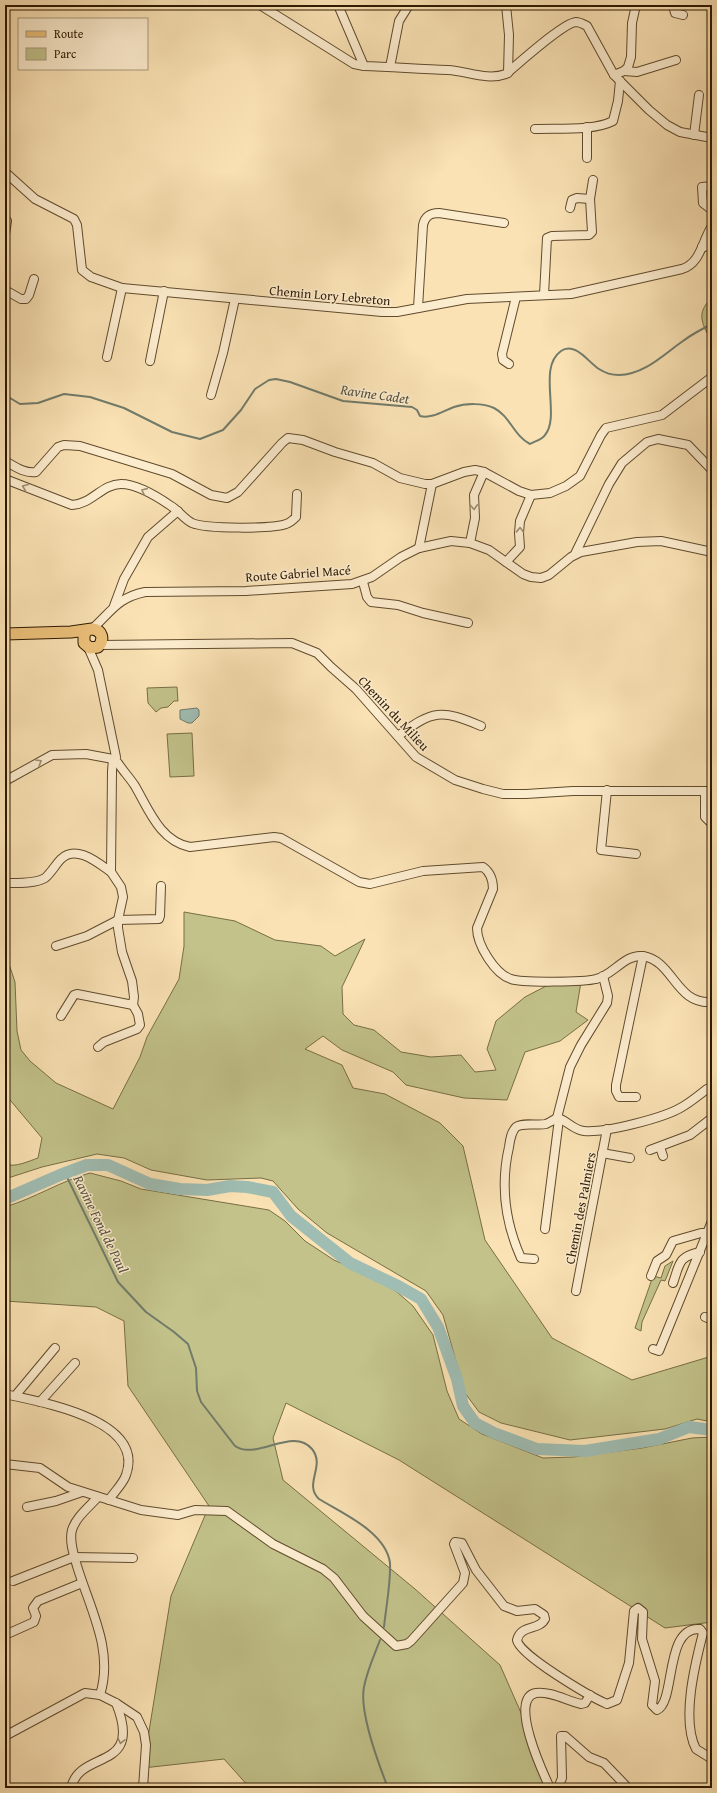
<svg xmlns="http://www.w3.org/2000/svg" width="717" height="1793" font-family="'Gentium Book Plus',serif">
<rect width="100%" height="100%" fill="#fae2b4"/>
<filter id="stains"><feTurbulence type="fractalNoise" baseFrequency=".005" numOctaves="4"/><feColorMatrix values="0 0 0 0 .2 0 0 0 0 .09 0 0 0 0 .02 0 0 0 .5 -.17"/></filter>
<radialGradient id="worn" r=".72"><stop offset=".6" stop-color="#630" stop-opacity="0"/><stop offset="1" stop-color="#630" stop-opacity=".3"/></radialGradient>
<g fill="#c2c28a" stroke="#786e45">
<path d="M712,297V331L707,333C699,317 700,310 712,297Z"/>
<path d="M177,687L178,701H174L168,707L161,708L156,712L148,703L147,688Z"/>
<path d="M192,733L194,776L170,777L167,734Z"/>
<path d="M184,912L235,921L275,940L321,946L335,956L365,939L342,987L343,1014L354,1025L374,1030L401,1052L431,1057L461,1055L475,1072L496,1070L487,1049L496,1021L525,997L550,984L581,982L576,1012L588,1020L560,1041L525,1052L507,1100L464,1098L406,1085L393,1072L342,1050L323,1036L305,1049L342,1065L353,1088L385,1094L440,1123L463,1146L485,1240L552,1338L632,1380L712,1356V1422L697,1419L665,1429L570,1440L501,1423L479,1412L465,1393L443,1315L426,1291L327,1233L298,1209L273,1181L261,1178L207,1180L151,1170L124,1158L97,1154L42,1167L5,1179V1164C15,1168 29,1161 38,1158L42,1138L5,1094V960L10,967L15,982L17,1031L21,1050L30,1061L56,1083L113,1109L140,1057L147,1037L179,979L184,946Z"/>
<path d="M90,1173L121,1181L141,1189L269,1210L285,1221L305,1241L334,1260L372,1277L397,1292L413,1306L433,1335L447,1391L459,1419L482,1434L543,1458L573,1457L642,1448L692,1438L712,1437V1622L665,1628L399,1460L286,1403L273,1438L283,1480L415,1589L500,1665L554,1788H250L224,1759L143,1768L171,1596L209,1506L128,1386L124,1321L96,1307L5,1301V1207C35,1198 61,1181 90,1173Z"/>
<path d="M673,1261L665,1281L661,1280L642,1322L641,1331L635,1328L653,1276L661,1278L665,1266Z"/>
</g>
<path fill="#9fbdb3" stroke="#717b6b" d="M197,708L199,710V716L192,723H188L180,719V710Z"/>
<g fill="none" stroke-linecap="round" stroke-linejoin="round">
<g stroke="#717b6b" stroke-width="2">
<path d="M5,395L20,404L38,403L64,394L90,397L124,408L172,432L200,439L223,430L241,410L255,389L269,380L276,379L290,382L343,401L412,407L417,410L420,416C432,419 443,411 454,407C466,403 483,403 494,408C510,416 514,436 530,444C535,441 542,440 545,435C561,416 537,368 561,351C575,341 589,363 599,369C605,373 612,375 619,375C644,375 664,354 683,341C692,334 702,329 712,324"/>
<path d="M65,1173L118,1282L146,1312L174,1332L188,1344L196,1368L197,1391L201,1402L235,1446C256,1461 293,1426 312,1449C326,1466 303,1484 319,1499C342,1513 386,1532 390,1563C391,1582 386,1607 384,1627"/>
<path d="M380,1640C374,1656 367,1671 364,1687C359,1711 379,1765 388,1788"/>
</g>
<path stroke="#9fbdb3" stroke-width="12" d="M5,1199L60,1175L87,1165H108L150,1184L180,1189L207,1190L230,1186L247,1187L273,1192L291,1216L350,1263L398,1286L421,1299L438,1327L457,1379L463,1406L475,1423L494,1433L537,1449L585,1451L659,1439L689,1427L712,1430"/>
<g stroke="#604b2d" stroke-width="10">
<g id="minor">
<path d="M260,5L354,64L364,66C392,67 420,69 448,70C467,71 487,81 506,74C518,64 563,23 576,22C580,22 583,24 587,26L614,75L649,110L667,125L680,132L712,138"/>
<path d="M338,5L364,66"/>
<path d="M506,5L509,35L508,73"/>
<path d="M673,5L675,13L683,15"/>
<path d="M390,67L399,21L409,5"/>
<path d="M624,71L637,72L676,60"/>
<path d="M614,75L624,71L628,67L631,57L632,23L636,5"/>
<path d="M587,127V158"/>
<path d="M535,129C558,128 594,131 613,121L618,101L620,81"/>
<path d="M694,135L699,95"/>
<path d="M5,172L35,199L74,219L77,225L82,270L91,277L122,288L382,312H397L467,299L571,294L682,269C701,263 702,241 712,226"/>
<path d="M712,186L702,187L703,203L712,210"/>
<path d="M570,208L572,200L577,198L590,199"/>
<path d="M5,218L7,221L5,234"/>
<path d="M702,247L712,246"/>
<path d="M5,290L21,299H26L29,295L34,279"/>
<path d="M544,295L547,238L552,236L589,235L592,232L590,199L593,180"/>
<path d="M418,308L423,225C425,216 430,213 439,213L504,223"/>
<path d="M107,357L122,288"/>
<path d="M150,361L164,291"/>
<path d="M509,364L503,360L502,354L516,297"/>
<path d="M211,395L223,353L235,299"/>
<path d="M5,461C14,466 25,474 36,472L58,447L64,445L80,446L172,474L211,495L227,498L238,492L282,443L288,438L303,440L335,452L373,463L400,478L425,484H432L464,472L475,470L484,472L519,491L531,495L550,493L566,486L580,476L601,435L606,428L662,415L712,377"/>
<path d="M5,479L72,505C92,504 102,484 121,484C137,484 158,497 171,506C179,511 184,519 192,523C206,529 272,529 286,524C290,523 293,520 296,517L297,494"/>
<path d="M470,543L475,518L474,495L484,472"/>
<path d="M419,548L432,484"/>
<path d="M575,554L609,484L622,463L647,442L658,439L688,445L712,470"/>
<path d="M506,562L520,547L519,533L520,521L531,495"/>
<path d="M363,582L367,597L371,602L398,605L423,613L468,623"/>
<path d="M114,606L124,579L148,537L178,511"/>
<path d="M92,629C112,611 117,598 145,592L246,591L352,584L372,577L401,557L419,548L451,541L470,543L489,550L523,574L531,577L541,578L549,575L571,557L581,552L637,542L661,541L712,552"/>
<path d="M100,645L292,643L317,653L331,667L356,689L416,757L455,780L483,789L503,794H526L573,791H712"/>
<path d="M88,647L98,670L116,757"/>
<path d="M398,736C433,710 441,709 481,726"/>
<path d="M118,763C123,771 130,778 135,786C149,810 160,841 190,847L274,837L281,838L359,882L370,884L423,871L483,867C490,872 493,880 493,889L477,928C477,945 495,974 511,979C521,983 585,982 596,979C612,976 625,954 642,956C674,960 675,1005 712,1002"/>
<path d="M5,781L52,755L86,754L113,759"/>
<path d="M607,790L601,850L636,854"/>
<path d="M705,791V817L712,824"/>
<path d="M5,883C16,883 35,884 45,878C51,873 56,864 61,859C76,844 98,863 111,872"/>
<path d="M56,946L87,936L118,920L159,919L160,916L161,886"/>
<path d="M61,1016L74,995L77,994L133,1005L134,997L132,981L122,952L118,928V920L123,897L121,887L111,872L112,771L113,759"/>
<path d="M98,1047L104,1042L137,1029L140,1025L138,1014L133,1005"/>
<path d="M636,1097H619L616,1091V1085L643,956"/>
<path d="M557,1118C567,1120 573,1130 584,1131C605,1133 664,1118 682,1107C691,1102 699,1095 707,1089"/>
<path d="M557,1118L570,1067L581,1045L607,1003L608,996L603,976"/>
<path d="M660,1147L663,1156"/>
<path d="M650,1150L690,1135L712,1118"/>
<path d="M602,1153L630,1158"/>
<path d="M545,1229L559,1119"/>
<path d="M534,1259L521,1258C505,1222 500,1186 509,1147C510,1140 511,1132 516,1127C523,1122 538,1126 546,1124C550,1122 554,1120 557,1118"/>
<path d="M651,1276L657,1261L666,1255L673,1241L701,1233H707"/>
<path d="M673,1283C680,1263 678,1257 700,1252"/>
<path d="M576,1291L607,1129"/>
<path d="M705,1317L712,1320"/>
<path d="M653,1349L659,1351L712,1221"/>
<path d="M5,1394C39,1402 146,1419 126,1475C123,1484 114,1492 109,1500"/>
<path d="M15,1396L55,1348"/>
<path d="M40,1402L75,1363"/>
<path d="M5,1464L40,1468L68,1487L141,1510L178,1515L195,1510L227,1511L273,1544L323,1569L334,1578L363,1616L396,1646L407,1644L411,1641L463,1583L465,1573L454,1544L455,1542L462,1543L476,1570L504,1606L517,1611L535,1609L544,1615L545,1619C539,1631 521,1624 517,1640C519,1655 591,1697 607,1704L617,1700L629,1663L634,1611L638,1608L643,1612L642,1639L655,1681L652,1705L657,1710C676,1702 664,1626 700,1629L703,1633C695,1664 681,1720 696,1749L712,1759"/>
<path d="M98,1497C89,1507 76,1517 72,1530C69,1541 74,1556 77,1566C90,1609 114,1650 100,1695"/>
<path d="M27,1507L56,1501L82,1492"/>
<path d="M13,1581L74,1557L133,1558"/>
<path d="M5,1635L34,1622L36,1616L33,1608L38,1601L82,1583"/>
<path d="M5,1736L85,1693L100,1695L116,1703L137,1717L144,1732L146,1745L143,1788"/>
<path d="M71,1788C80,1748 144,1773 116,1703"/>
<path d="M550,1788C543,1773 508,1698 536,1693C551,1691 567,1701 581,1704L585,1703L590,1695"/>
<path d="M558,1788L562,1778L561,1736H565L589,1757L604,1763L628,1788"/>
</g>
</g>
<g stroke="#2d1900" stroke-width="13">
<path id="major" d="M5,634L71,632L92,629C102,630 105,639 98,647L90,648L84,643V635L87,630"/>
</g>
<use href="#minor" stroke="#fcecce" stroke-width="8"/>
<use href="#major" stroke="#edc17a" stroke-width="11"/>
</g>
<defs><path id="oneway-chevron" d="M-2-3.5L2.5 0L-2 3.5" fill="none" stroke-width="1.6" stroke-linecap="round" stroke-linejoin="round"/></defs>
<g stroke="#9f8d71">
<use href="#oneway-chevron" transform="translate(25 487) rotate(-158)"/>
<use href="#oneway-chevron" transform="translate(144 491) rotate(-156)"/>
<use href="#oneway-chevron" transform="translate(474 507) rotate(87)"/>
<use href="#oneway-chevron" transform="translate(520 530) rotate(-88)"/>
<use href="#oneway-chevron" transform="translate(39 762) rotate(-31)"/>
<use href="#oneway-chevron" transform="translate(121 1741) rotate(103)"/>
</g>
<g text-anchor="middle" stroke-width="3" stroke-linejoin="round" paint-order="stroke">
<g font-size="13" fill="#2d1900" stroke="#fcecce">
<text transform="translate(330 295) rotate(5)" y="5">Chemin Lory Lebreton</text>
<text transform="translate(298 573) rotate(-4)" y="5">Route Gabriel Macé</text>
<text transform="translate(394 713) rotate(47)" y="5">Chemin du Milieu</text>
<text transform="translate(580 1208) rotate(-79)" y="5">Chemin des Palmiers</text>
</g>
<g font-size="14" font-style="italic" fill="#55523f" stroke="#fcecce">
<text transform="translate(375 394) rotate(8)" y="5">Ravine Cadet</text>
<text transform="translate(101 1224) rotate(64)" y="5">Ravine Fond de Paul</text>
</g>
</g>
<rect width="717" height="1793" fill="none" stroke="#fae2b4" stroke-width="20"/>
<rect x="6" y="6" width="705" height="1781" fill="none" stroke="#2d1900" stroke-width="2"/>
<rect x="10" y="10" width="697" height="1773" fill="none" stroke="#2d1900"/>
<rect x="18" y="18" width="130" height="52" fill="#fcecce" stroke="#a9987c"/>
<rect x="26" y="31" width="20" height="6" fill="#edc17a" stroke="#a9987c"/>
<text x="54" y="38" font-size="12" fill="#2d1900">Route</text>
<rect x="26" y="48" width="20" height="12" fill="#c2c28a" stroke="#a9987c"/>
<text x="54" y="58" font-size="12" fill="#2d1900">Parc</text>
<rect width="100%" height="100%" filter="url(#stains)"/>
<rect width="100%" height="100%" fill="url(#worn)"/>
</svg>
